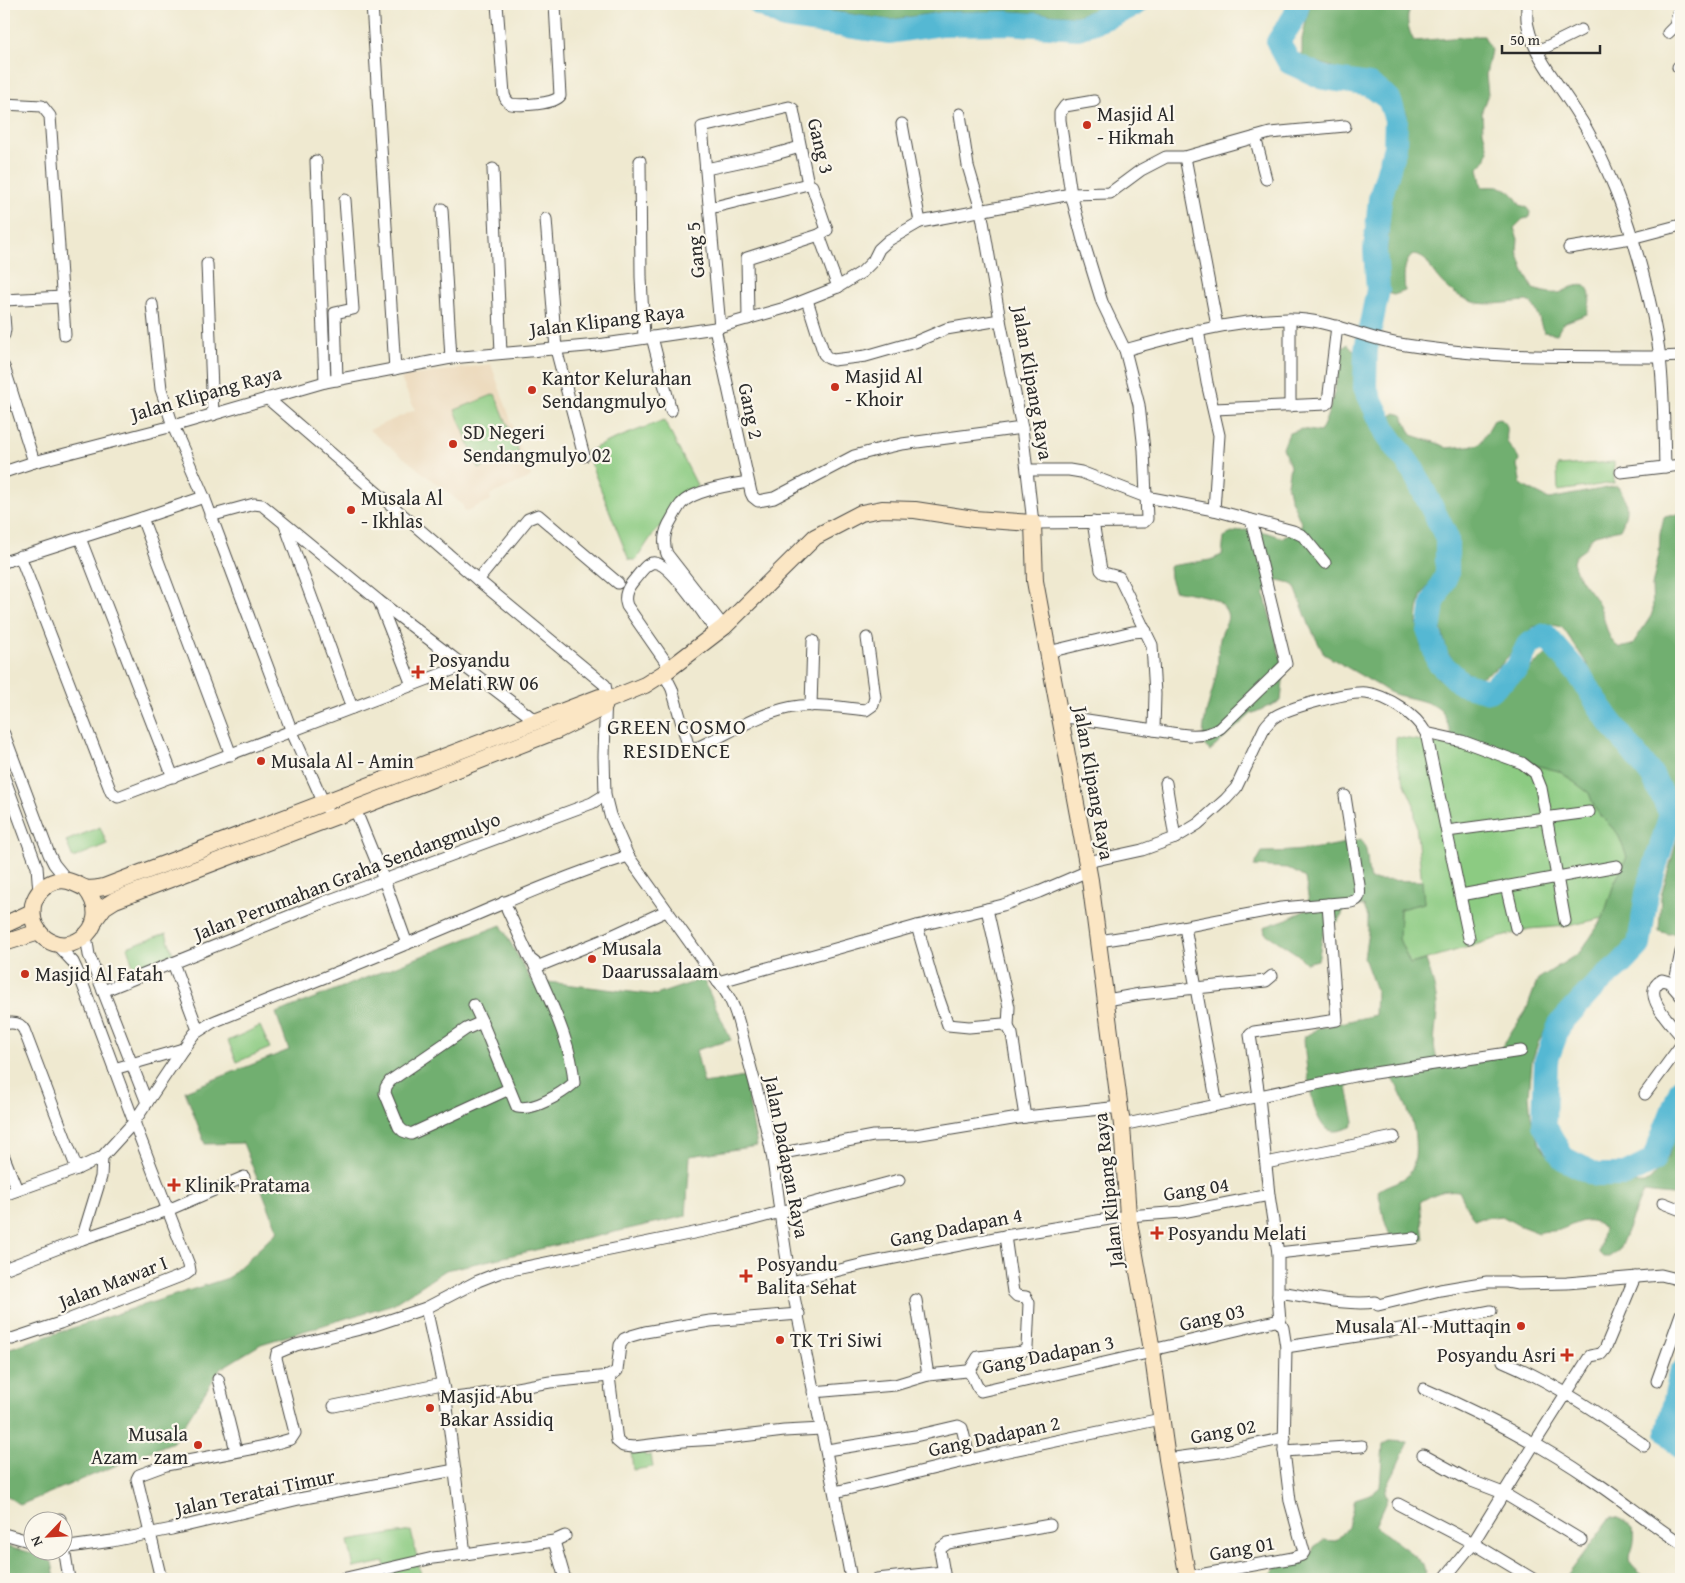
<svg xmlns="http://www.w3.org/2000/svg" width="1685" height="1583" font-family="'Gentium Book Plus',serif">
<rect width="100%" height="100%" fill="#fbf7ec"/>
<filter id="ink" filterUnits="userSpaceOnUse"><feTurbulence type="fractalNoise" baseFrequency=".02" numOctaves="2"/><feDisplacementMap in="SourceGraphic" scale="10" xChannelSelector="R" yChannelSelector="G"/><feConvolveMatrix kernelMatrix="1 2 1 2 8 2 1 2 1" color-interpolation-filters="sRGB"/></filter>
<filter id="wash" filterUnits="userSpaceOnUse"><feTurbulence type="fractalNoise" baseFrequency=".0096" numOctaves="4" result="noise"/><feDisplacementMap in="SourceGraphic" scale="20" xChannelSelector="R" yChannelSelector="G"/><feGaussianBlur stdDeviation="1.12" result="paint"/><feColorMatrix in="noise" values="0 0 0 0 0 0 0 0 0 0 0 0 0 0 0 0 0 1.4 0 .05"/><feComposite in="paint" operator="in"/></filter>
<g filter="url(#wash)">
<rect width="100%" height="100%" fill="#efe9d0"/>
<path fill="#ebd8ba" d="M491,364L531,477L490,495L491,500L465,512L462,504L369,430L415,410L401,379L408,376Z"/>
<g fill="#8ccb82" stroke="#5c7b56">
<path d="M495,394L519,452L479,469L455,410Z"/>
<path d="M664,420L697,485L695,490L653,534L636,560H629L586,452L607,442Z"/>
<path d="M1614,462V483L1558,491L1557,466Z"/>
<path d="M1396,737L1505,754L1535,765L1559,771L1589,793L1595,809L1618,834L1627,857L1614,884L1603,918L1568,926L1529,929L1410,964L1399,939L1400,909L1424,903L1414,805L1401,775L1396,755Z"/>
<path d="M100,827L107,844L73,858L66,841Z"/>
<path d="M166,933L173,954L134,968L127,947Z"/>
<path d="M260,1026L270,1048L237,1062L228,1041Z"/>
<path d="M644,1449L645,1456L651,1455L653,1467L633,1470L631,1451Z"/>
<path d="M411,1531L422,1579H378L387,1577L384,1562L354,1568L348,1541Z"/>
</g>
<g fill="#71af70" stroke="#4e6d4e">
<path d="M786,4H1109L1076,16L1008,11L940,12L890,20Z"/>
<path d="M1310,4H1413C1404,15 1408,30 1414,41L1476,36H1484L1491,50L1486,75L1488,94L1482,110L1483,131L1488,150L1486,159L1478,168L1482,187C1502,186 1510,186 1520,205L1526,207L1530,212L1529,218L1523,219L1514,228L1518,239L1517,251L1523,269L1533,289C1540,291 1550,294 1557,293C1563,293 1569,287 1576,286C1595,281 1590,304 1587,314L1563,323L1557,334L1544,332C1538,321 1539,306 1527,301C1507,302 1484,308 1465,299C1454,294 1442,284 1435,274C1427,264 1428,257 1413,255C1402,263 1404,279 1405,291L1394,295L1388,293L1384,288L1382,282L1386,258L1389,224L1387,211L1392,176L1396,163L1403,153L1407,114L1404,108L1398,97L1377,82L1302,57V39Z"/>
<path d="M1348,344L1355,352L1359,385L1366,407L1413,487L1440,542L1443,567L1431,581L1421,597L1418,610L1417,622L1421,646L1438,678L1463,693H1500L1520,680L1534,664L1551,651L1556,653L1603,722L1612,731L1646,780L1660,810L1661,815L1658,835L1655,848L1646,866L1637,897L1635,935L1610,966L1579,986L1564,1008L1551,1021L1538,1043L1532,1061L1529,1096L1531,1116L1538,1141L1545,1152L1557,1164L1585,1176L1616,1184L1645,1183L1651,1179L1668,1157L1681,1116V1196L1643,1192L1619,1250L1609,1257H1603L1599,1253L1604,1228C1588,1213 1575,1225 1559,1230C1552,1232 1546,1230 1539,1233L1518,1225L1502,1216L1474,1219L1470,1214L1459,1191C1444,1189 1433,1194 1420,1202L1424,1240L1413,1243L1393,1244L1385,1222L1378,1191C1387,1184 1397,1183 1406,1177C1419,1168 1416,1135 1412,1122C1409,1110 1402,1098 1397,1086L1394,1080L1388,1077L1358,1079L1347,1087L1354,1122L1351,1127C1345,1129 1335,1133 1329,1130C1310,1123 1305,1055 1304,1037L1319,1028L1375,1015L1376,990L1364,958L1368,932V917L1364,906L1344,905L1342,915L1339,921L1328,924C1321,935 1321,948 1318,960L1306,963L1297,954L1265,933L1264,927L1287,919L1310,908L1305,878L1288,868L1254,866L1262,852C1296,852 1328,848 1361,839C1370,851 1366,867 1370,880L1422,881L1424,903L1400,909L1399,939L1410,964L1426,960C1431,974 1436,991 1437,1006C1438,1027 1426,1055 1446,1069L1496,1055L1526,1011L1538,979L1579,953L1590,938L1603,918L1614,884L1627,857L1618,834L1595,809L1589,793L1559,771L1535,765L1505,754L1452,746C1447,709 1442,705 1406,697C1396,695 1389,693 1381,687L1324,654L1310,627L1295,587L1290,583L1278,580L1264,593L1284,671L1281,701L1251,714L1210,751C1207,748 1204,746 1204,742C1200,723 1214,690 1217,670C1218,660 1218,649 1220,639C1223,625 1235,618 1221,604C1213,595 1186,593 1174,590L1170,578L1169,566L1210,560L1222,555L1224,537C1245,525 1261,530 1282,538L1302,525L1290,497L1287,484L1290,466L1283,448L1289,433L1302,429L1320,432C1330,415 1342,369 1338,351Z"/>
<path d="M1396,413L1402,415L1412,435L1437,443L1447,448L1477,445L1482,441L1494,420L1500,419C1514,427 1502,435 1509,445C1512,451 1517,453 1519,459L1517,465L1521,485L1549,499L1617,486C1629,499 1628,514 1620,529L1595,535L1591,538L1585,549L1575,556L1573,562C1575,568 1577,575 1581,580C1588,590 1597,599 1601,610C1606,623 1607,641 1620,648L1632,645L1651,616L1653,610L1652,586L1659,554L1660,534L1664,517L1681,514V920L1675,933L1669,934L1659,931L1661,896L1681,826L1674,801L1655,762L1602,693L1587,664L1565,631L1561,627L1549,624L1533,627L1500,666L1485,675L1479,677L1472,676L1459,667L1447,652L1440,623L1442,605L1453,567V548L1446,513L1437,496L1426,481L1397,435L1389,426L1388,420L1391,416Z"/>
<path d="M501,925L531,980L656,995L703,979L731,1040L696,1050L704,1084L744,1077L757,1146L690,1156L686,1216L446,1270L393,1304L261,1344L220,1369L173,1442L20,1505L4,1494V1350L228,1278L278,1231L243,1143L205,1144L185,1091L289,1050L276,1013Z"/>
<path d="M1389,1441L1408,1442L1385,1492L1387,1499L1375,1526L1415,1556L1423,1565L1425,1572L1421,1579H1272L1270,1575L1277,1566L1309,1559L1314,1547L1323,1540L1336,1541L1348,1527L1355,1499L1373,1493L1380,1487L1383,1444Z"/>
<path d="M1611,1517C1620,1517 1626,1523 1633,1529C1637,1558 1614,1555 1648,1579H1565Z"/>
<path d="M4,1546L45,1556L52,1562L55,1579H4Z"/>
</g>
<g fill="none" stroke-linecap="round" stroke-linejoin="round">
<g stroke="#54b8d3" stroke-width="24">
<path d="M760,4L785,17L890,32L942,24L1007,23L1078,28L1115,14L1136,4"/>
<path d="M1298,4L1295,16L1278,42L1289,62L1324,78L1370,85L1389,99L1396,119L1395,147L1380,199L1375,250L1378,290L1366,349L1365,387L1387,434L1413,470L1447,538V574L1433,603L1429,632L1438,661L1462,684L1489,691L1517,668L1528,645L1545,635L1579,674L1607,718L1653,777L1671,814L1647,893L1639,945L1621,964L1593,988L1560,1024L1546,1061L1544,1125L1563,1158L1596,1175H1625L1653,1161L1681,1089"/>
<path d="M1681,1373L1668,1431L1681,1448"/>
</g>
</g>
</g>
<g filter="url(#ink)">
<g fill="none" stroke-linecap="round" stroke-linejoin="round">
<g stroke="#484844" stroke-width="13">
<g id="minor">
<path d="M372,4L395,369"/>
<path d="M497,4L504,94C505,99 507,102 511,104C521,106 554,104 560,96L555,4"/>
<path d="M1527,4C1527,11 1526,19 1528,26C1534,57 1562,88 1578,115C1592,136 1605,165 1615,189C1635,239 1653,304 1660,357C1664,393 1664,431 1665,467"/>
<path d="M1668,33L1675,26L1680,4"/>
<path d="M1538,51L1581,30"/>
<path d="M1678,67L1681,68"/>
<path d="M4,104L42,106L50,116L65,335"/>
<path d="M960,114L968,166L981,210L1000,320L1022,428L1033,523L1144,522L1147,519L1144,450L1139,405L1125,350L1102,302L1083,240L1071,194L1060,120V113L1065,106L1094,101"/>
<path d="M902,124L920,222"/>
<path d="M1255,137L1266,179"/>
<path d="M1185,157L1217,326"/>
<path d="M316,161L325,382"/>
<path d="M640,161L641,277L644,338"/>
<path d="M493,169L501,353"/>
<path d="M706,169L772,155L800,147"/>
<path d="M710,208L808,184"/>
<path d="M442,209L451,358"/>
<path d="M546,219L556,349L584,456"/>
<path d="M1569,248L1631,238L1681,225"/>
<path d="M207,264L213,415"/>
<path d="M4,300L63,297"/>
<path d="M807,300L824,354L828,358L833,360L866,356L915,342L946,329L1000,320"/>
<path d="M152,304L161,389L173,426L204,497L292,732L326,808"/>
<path d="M4,316L5,329L4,335"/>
<path d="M748,319L747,258L819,235"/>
<path d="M720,327L702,127L789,107L793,109L808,184L812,186L827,230L819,235L838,287"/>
<path d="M715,328L751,493L753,497L758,501L774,498L854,456L880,449L902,444L1022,428"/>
<path d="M1198,330L1207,383L1219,435L1214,510"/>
<path d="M652,337L671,411"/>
<path d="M1125,350C1179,335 1232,320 1288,319C1329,318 1365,340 1406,345C1432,349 1459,352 1485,354C1543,358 1602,356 1660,357L1681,356"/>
<path d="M4,367L34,462"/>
<path d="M337,380L335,313L353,309L345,200"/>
<path d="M267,398L478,580L605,685L606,690L604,756L605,795L610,815L628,856L718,982C735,1000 739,1024 745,1047C755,1083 765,1118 772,1154C779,1196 782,1239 791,1282C811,1381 833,1480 851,1579"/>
<path d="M1290,406V319"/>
<path d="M1214,409L1326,404L1328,402L1337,326"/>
<path d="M1028,470H1069L1081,472L1146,497L1214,510L1293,531L1303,536L1325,563"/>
<path d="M4,472L34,462L173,426L325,382L451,358L598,345L715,328L785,308L838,287L862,272L873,261L879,249L889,240L920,222L1071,194L1110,193L1141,170L1166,157H1185L1270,133L1345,126"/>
<path d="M1621,472L1681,465"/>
<path d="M210,516L254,504L262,505L379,601L536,721"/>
<path d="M142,518L231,755"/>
<path d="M285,525L352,708"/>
<path d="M80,538L173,777"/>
<path d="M20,556L111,792L118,797L465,665"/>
<path d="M4,562L142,518L204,497"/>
<path d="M478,580L528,519L538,515L618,583"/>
<path d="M379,601L412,685"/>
<path d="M724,627L667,554C663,544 664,534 669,524C673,517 677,509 681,504C693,490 731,485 748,482"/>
<path d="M1048,652L1132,632L1146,631"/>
<path d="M670,668L627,606C623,595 628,587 635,579C639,574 646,564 652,563C669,559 707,619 717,633"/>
<path d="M664,673L672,689L688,745L692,748L699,747C731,732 764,710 800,706C822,704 845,708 866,710L873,705L875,697L867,638"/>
<path d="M811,706L813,641"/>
<path d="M1060,716L1154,730L1155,694L1152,645L1119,577L1104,573L1101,570L1093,522"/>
<path d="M1154,730C1174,733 1203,741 1220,728L1286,664L1251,520"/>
<path d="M1426,733L1462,741L1522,763L1535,773L1541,788L1565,921"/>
<path d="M4,734L49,854L54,864L67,880"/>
<path d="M4,777L37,867L39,892"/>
<path d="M1166,783L1175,838"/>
<path d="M355,809L384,880L407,944"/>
<path d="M1447,831L1589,812"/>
<path d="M1087,862L1142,850L1175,838L1198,824L1226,799L1236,788L1265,727C1267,724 1270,721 1273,718C1286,708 1349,691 1366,693C1388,696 1415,714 1426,733L1469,938"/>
<path d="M1506,886L1516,928"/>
<path d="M1461,895L1617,866"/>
<path d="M504,902L530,959L539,966L603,940L666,911"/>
<path d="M1328,904L1337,1020L1254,1032L1250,1035L1259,1096L1269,1195L1278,1253V1296L1285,1293C1312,1297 1348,1306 1375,1302L1378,1305L1440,1290L1487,1282H1507L1518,1284L1567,1283L1661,1275L1681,1280"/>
<path d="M987,909L1009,1007L1008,1027"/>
<path d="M917,926L933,982L948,1025L969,1027L1003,1024L1008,1027L1012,1034L1025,1117"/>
<path d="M86,936L89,955L147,1103"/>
<path d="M1099,941L1151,933L1281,908L1351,902C1361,900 1360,893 1359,885L1345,796"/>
<path d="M173,963L198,1030"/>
<path d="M718,982L917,926L1003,905L1039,892L1088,871"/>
<path d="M1674,987L1681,952"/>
<path d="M103,991L322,903L592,803L605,795"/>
<path d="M1681,996L1669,982L1662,980C1639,993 1670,1022 1681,1036"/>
<path d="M1107,1000L1140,994L1196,988L1185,927"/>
<path d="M474,1005L482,1022"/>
<path d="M4,1024C12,1022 20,1022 24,1030L77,1169"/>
<path d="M114,1069L183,1049"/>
<path d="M509,1089L411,1134L403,1131L399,1127L385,1093L386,1087L390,1081L466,1029L482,1022L517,1107C534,1111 561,1094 574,1083C572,1044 550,1001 534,964"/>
<path d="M1645,1094L1681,1045"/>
<path d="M1217,1105L1196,988L1266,981L1272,976"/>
<path d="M1122,1125L1354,1076L1521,1051"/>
<path d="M772,1155L873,1136L915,1135L1025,1117L1120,1107"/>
<path d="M4,1157L17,1190"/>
<path d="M1266,1163L1394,1137"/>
<path d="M4,1195L77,1169L102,1157"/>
<path d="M1663,1203L1681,1210"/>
<path d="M82,1239L101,1177L102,1157L134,1122L183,1049L194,1034L213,1022C277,996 342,971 406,944C480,914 552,880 628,856"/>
<path d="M1278,1253L1414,1238"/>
<path d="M4,1269L82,1239L168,1210L244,1177"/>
<path d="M791,1282L864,1264L1005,1236L1128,1216L1182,1212L1269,1195"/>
<path d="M916,1300L928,1375"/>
<path d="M799,1314L710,1321L645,1332L631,1336L624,1339L620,1345L617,1371L609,1376L617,1441L623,1446L634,1447L683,1441L717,1439L784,1431L822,1429"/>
<path d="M12,1339L60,1323L186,1274L190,1271L189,1265L134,1122L80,977L73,962L56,944"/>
<path d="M1286,1347L1390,1331L1491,1311"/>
<path d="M1152,1350L1275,1321L1280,1322"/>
<path d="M1503,1361C1553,1382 1600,1414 1644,1445"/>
<path d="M969,1372L978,1357L1022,1352L1027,1348L1029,1303L1026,1297L1017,1296L1013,1292L1005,1236"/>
<path d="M218,1379L236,1451"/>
<path d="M1657,1381L1681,1314"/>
<path d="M1424,1389C1482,1414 1539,1443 1591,1479C1622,1499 1650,1524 1681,1543"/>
<path d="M813,1392L895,1385L928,1375L967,1371C975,1375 974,1386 981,1391L1152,1352"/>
<path d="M446,1399L426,1308L478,1281L501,1272L728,1226L899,1180"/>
<path d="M334,1406L442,1384"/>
<path d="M827,1450L915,1436L958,1426L962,1428L970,1460"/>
<path d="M1284,1451L1362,1446"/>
<path d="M1423,1455L1469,1480L1503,1493L1581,1540"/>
<path d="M1167,1459L1220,1452L1285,1438"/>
<path d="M835,1492L1003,1452L1161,1419"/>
<path d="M1398,1504L1473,1543L1533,1579"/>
<path d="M60,1519V1520"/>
<path d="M4,1534L32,1542"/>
<path d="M62,1535L69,1579"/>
<path d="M554,1541L565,1579"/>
<path d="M62,1548L112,1541L172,1529L299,1499L455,1470"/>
<path d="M465,1554L554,1541L565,1536"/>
<path d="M1188,1577L1293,1558L1302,1555L1304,1552L1290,1501L1284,1451L1286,1347L1283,1328L1280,1322L1278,1296"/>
<path d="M161,1579L137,1479L139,1475L166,1465L266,1446L291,1439L295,1433L276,1358L277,1353L296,1345L372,1326L426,1308"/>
<path d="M342,1579L433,1558L465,1554L446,1399L471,1396L550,1382L609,1376"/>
<path d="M877,1579L943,1572"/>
<path d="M945,1579L940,1551L941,1548L948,1543L1050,1525"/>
<path d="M1444,1579L1473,1543L1534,1444L1590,1356L1601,1354L1605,1349L1635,1277"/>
</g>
</g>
<g stroke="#484844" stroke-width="18">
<g id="secondary">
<path d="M86,889C119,931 57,967 36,927C32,920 32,913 33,905C36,893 45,884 56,881C68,878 75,884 85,888C91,890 98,888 104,887L600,697L606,701"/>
<path d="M96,918L104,907L115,900L355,809L558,730L604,707L606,701L645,685L664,673L724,627L815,537L861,513L882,509L915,510L974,519L1033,523L1035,581L1090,880L1122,1125L1128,1216L1152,1350L1167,1459L1188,1579"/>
<path d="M4,925L32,912"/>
<path d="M4,943L39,932"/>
</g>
</g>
<use href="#minor" stroke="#fff" stroke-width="11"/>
<use href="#secondary" stroke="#fbe6c4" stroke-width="16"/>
</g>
</g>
<g fill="#c8321e" stroke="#fbf7ec" stroke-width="2">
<circle cx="1087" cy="125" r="5"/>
<circle cx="835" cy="387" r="5"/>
<circle cx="532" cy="390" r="5"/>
<circle cx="453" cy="444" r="5"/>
<circle cx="351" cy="510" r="5"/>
<path d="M415.5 664.5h5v5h5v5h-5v5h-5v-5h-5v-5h5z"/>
<circle cx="261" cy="761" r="5"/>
<circle cx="592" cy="959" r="5"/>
<circle cx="25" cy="974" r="5"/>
<path d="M171.5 1177.5h5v5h5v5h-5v5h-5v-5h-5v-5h5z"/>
<path d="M1154.5 1225.5h5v5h5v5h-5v5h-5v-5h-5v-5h5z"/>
<path d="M743.5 1268.5h5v5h5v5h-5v5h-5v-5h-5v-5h5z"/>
<circle cx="1521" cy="1326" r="5"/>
<circle cx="780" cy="1340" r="5"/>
<path d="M1564.5 1347.5h5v5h5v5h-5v5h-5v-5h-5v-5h5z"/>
<circle cx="430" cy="1408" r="5"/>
<circle cx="198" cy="1445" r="5"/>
</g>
<g text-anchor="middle" stroke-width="4.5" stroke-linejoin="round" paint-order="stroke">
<g font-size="20" fill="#2b2b2b" stroke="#fbf7ec" text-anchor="start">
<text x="1097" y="121">Masjid Al<tspan x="1097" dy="23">- Hikmah</tspan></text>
<text x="845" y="383">Masjid Al<tspan x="845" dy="23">- Khoir</tspan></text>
<text x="542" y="385">Kantor Kelurahan<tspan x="542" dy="23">Sendangmulyo</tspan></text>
<text x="463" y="439">SD Negeri<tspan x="463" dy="23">Sendangmulyo 02</tspan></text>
<text x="361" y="505">Musala Al<tspan x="361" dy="23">- Ikhlas</tspan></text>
<text x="429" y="667">Posyandu<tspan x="429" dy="23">Melati RW 06</tspan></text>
<text x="271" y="768">Musala Al - Amin</text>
<text x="602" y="955">Musala<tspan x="602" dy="23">Daarussalaam</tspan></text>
<text x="35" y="981">Masjid Al Fatah</text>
<text x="185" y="1192">Klinik Pratama</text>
<text x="1168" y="1240">Posyandu Melati</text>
<text x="757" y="1271">Posyandu<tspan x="757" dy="23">Balita Sehat</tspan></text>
<text x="1511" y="1333" text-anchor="end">Musala Al - Muttaqin</text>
<text x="790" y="1347">TK Tri Siwi</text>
<text x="1556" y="1362" text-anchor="end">Posyandu Asri</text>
<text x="440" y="1403">Masjid Abu<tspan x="440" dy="23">Bakar Assidiq</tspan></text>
<text x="188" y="1441" text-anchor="end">Musala<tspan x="188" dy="23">Azam - zam</tspan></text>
</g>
<g font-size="20" fill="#2b2b2b" stroke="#fbf7ec">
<text transform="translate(821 146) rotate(76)" y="7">Gang 3</text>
<text transform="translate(695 250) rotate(-95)" y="7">Gang 5</text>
<text transform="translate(607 320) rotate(-7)" y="7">Jalan Klipang Raya</text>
<text transform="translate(1033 383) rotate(80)" y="7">Jalan Klipang Raya</text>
<text transform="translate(206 393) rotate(-16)" y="7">Jalan Klipang Raya</text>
<text transform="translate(751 411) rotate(78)" y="7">Gang 2</text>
<text transform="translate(1094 783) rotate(80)" y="7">Jalan Klipang Raya</text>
<text transform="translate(347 876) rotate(-21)" y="7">Jalan Perumahan Graha Sendangmulyo</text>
<text transform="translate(787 1157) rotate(79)" y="7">Jalan Dadapan Raya</text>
<text transform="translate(1196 1189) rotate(-9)" y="7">Gang 04</text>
<text transform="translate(1108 1190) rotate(-96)" y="7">Jalan Klipang Raya</text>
<text transform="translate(956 1227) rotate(-11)" y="7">Gang Dadapan 4</text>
<text transform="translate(113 1282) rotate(-21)" y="7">Jalan Mawar I</text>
<text transform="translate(1212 1317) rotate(-13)" y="7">Gang 03</text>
<text transform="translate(1048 1354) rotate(-11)" y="7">Gang Dadapan 3</text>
<text transform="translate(1223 1431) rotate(-10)" y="7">Gang 02</text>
<text transform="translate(994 1436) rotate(-12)" y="7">Gang Dadapan 2</text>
<text transform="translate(255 1492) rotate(-12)" y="7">Jalan Teratai Timur</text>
<text transform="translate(1242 1548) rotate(-10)" y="7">Gang 01</text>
</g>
<g font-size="21" letter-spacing="1" fill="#2b2b2b" stroke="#fbf7ec">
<text x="677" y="734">GREEN COSMO<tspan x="677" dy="24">RESIDENCE</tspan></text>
</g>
</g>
<rect width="1685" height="1583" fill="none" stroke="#fbf7ec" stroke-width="20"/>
<g transform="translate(48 1536) rotate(245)"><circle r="24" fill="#fbf7ec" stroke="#a8a59f"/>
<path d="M0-4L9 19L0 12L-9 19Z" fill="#c8321e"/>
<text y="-8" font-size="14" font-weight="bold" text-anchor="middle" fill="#2b2b2b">N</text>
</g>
<path d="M1502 45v8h98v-8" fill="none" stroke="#2b2b2b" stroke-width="2.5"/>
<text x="1510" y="45" font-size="15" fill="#2b2b2b" stroke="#fbf7ec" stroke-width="4" paint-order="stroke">50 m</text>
</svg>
